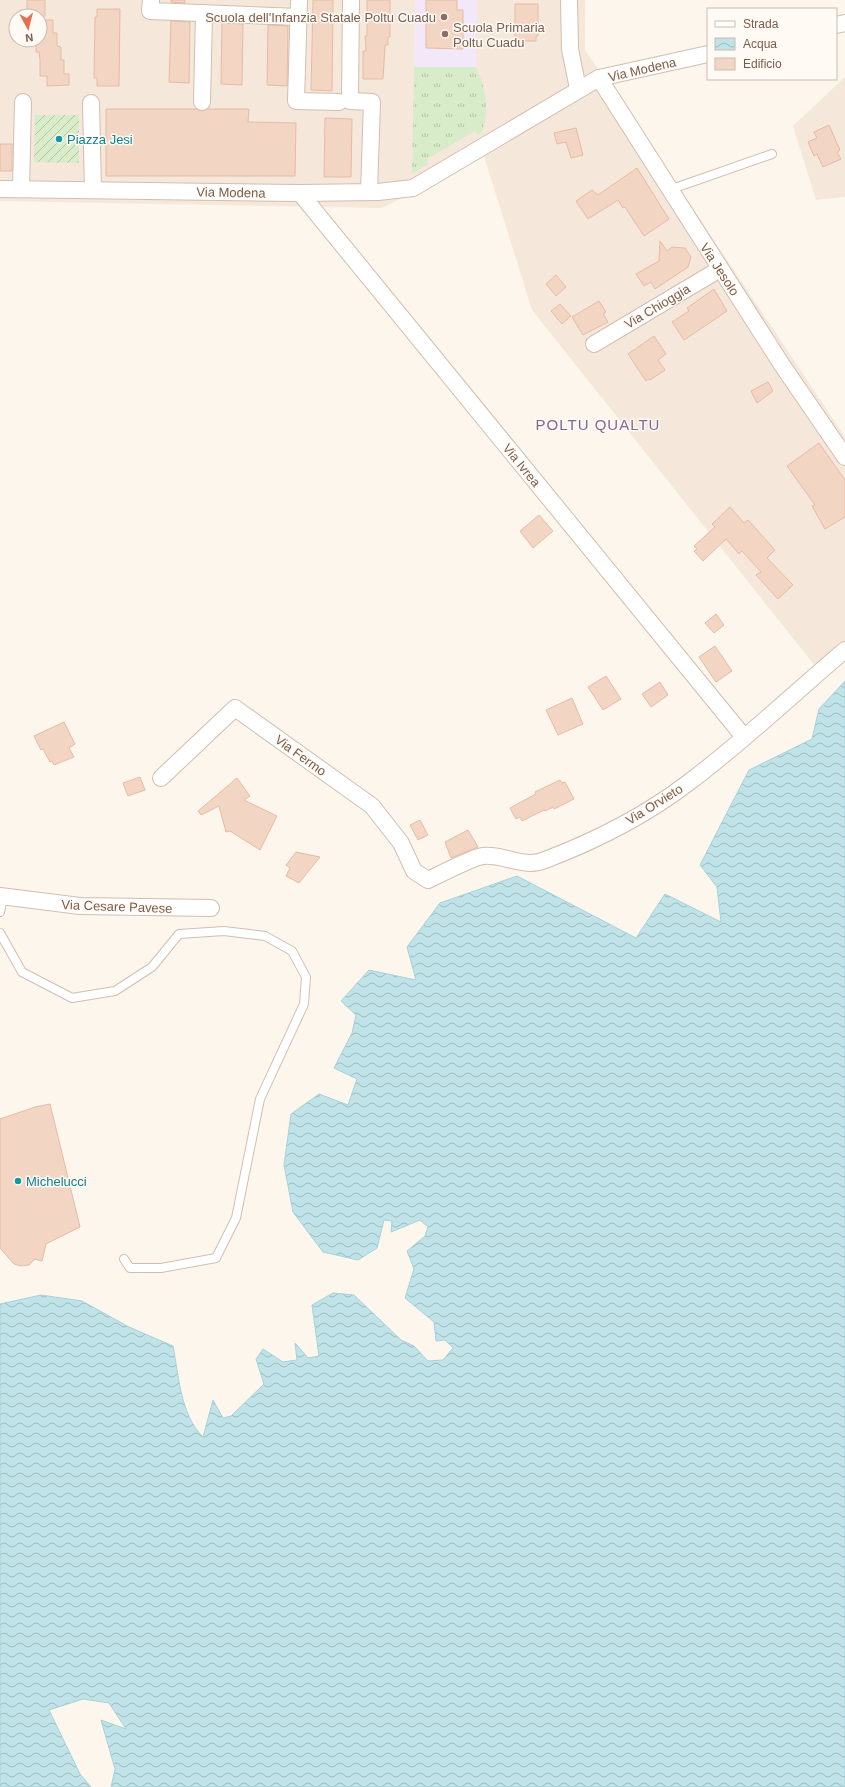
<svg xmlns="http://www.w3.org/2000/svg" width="845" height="1787" font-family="Arial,sans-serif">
<defs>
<pattern id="grass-tufts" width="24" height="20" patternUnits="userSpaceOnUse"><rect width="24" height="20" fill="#d8ecc9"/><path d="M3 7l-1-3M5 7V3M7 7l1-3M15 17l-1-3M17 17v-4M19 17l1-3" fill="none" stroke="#b4c2a5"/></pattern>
<pattern id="garden-furrows" width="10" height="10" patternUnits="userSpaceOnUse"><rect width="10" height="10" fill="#d8ecc9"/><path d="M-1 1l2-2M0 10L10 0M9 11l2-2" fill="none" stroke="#b4c2a5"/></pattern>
<pattern id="water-waves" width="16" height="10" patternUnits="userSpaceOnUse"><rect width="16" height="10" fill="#bfe3e8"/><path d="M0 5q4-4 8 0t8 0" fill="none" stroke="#a0bbbe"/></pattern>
</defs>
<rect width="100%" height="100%" fill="#fdf6ec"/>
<g fill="#f5e8da" fill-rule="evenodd">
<path d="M0,0H585V50L694,210L845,437V652L823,676L532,310L484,156L382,208L0,201ZM16,16H40V40H16Z"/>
<path d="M845,77V197L816,200L793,126Z"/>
</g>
<path fill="#f3e8fa" d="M415,0H477L476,67H414Z"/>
<path fill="url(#grass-tufts)" d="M414,67H476C485,86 491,113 481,133L478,135L475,131L427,159L428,164L412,174Z"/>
<path fill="url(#garden-furrows)" d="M35,115H79V163L34,162Z"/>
<path fill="url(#water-waves)" stroke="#a5d3da" d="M845,681V1787H111L115,1769L101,1720L126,1729L109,1703L83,1699L49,1710L80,1774L91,1787H0V1304L41,1295L82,1301L129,1327L173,1346C179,1376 180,1414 203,1437L213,1400L223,1418L231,1416L264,1384L256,1359L263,1349L283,1362L297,1360L295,1343L308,1358L319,1356L312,1305L333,1293L354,1295L401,1340L414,1346L428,1361L443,1360L453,1348L445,1340L436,1341L434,1322L405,1298L414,1269L407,1251L425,1236L428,1227L420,1220L391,1232L392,1221L384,1220L377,1248L358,1260L323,1252L293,1212L284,1165L291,1114L319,1094L348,1105L357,1079L334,1068L352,1033L356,1015L341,1001L369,970L416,980L407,947L440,903L517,876L636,938L665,894L721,922L717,887L700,865L749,770L812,739L819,709Z"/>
<g fill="#f3d5c3" stroke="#e6bba3">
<rect x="27" y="0" width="18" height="16"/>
<path d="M171,0H185V3L171,2Z"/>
<path d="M313,0H333L332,91L311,90Z"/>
<path d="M367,0H390V37H388V45H385L383,79H363V51H366L365,36H367Z"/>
<path d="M426,0H457V10H463V49L426,48Z"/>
<path d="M515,4H538V36H536V41H515Z"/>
<path d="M97,9H120L119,86H97V78H94L95,17H97Z"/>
<path d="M40,20H53V33H57V46L61,47V60H64V74H69V85L47,86V76H40V60L39,52H36V40H40Z"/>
<path d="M171,21L190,22L189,83L169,82Z"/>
<path d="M222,23L243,24L242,85L221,84Z"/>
<path d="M268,25L288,26L287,86L267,85Z"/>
<path d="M106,109H196L202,111L208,109H249L248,122L296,123L295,176H106Z"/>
<path d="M325,118L352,119L351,177H324Z"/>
<path d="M829,125L840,150L837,152L841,159L823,167L817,154L814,156L808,142L817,138L814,132Z"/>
<path d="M576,128L583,155L571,158L566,142L557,144L554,133Z"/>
<rect x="0" y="144" width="12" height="27"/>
<path d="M637,168L669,219L644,236L625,207L623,208L618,200L588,219L576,201L592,190L598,195Z"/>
<path d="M660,241L667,251L672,247L685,248L691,257L688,267L655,289L651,282L644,286L636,274L659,261Z"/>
<path d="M556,275L566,287L556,296L546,284Z"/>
<path d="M714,289L727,311L684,340L672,322L689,311L687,308Z"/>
<path d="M599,301L606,312L603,314L608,322L583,335L572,317Z"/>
<path d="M560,304L571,316L562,324L551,311Z"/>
<path d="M654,336L666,354L658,360L665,370L650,380L649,379L646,381L628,354Z"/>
<path d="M768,382L773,391L757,403L751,391Z"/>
<path d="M819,443L845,480V517L825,529L812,506L815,505L787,466Z"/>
<path d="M730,507L744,523L748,520L775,550L767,558L793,585L778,599L756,575L761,572L742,551L739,554L726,539L703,561L694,551L697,549L694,546L715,527L712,524Z"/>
<path d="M539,515L553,531L533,548L520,531Z"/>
<path d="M716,614L724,625L714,633L705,623Z"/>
<path d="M715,646L732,671L716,682L699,657Z"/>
<path d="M606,676L621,699L603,710L588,687Z"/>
<path d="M660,682L668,695L651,707L642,694Z"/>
<path d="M572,698L583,724L558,735L546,710Z"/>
<path d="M64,722L75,744L69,748L74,757L54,765L52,761L50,762L43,749L41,750L34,736Z"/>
<path d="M140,777L145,790L128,796L123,783Z"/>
<path d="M237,778L250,796L244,800L277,816L260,850L230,831L226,832L219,806L201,815L198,811Z"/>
<path d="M560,780L562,783L565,782L574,799L554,809L553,807L545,811L544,810L522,821L520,817L516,819L510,808L536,794L535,792Z"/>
<path d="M420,820L428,835L418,840L410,825Z"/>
<path d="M468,830L478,847L451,858L445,842Z"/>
<path d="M296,852L320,857L299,883L286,876L290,868L286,865Z"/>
<path d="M50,1104L80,1227L46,1244L42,1261L35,1259L29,1265L21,1266L14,1264L0,1248V1119L35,1107Z"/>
</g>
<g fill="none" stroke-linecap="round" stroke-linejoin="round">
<g stroke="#d1beb0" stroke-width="10">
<g id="lane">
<path d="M669,190L772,154"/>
<path d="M0,912L3,897"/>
<path d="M0,933L22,972L72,998L115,991L152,967L179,934L224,931L265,936L292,951L306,977L304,1004L260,1099L236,1218L216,1258L161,1268H130L124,1259"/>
</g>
</g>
<g stroke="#d1beb0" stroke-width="18">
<g id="street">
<path d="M151,0L150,11L299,17"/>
<path d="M299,0L296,101L339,102"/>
<path d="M351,0L350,101L372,102L369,192"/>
<path d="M569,0L570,49L578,89"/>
<path d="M836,25L845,23"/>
<path d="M599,78L782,365L845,457"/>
<path d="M202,102L204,13"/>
<path d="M91,103L93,190"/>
<path d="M0,189L300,193L378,192L413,188L599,78L708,54"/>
<path d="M21,189L23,102"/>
<path d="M300,193L744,737"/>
<path d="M594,344L720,269"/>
<path d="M161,778L235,708L372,806L401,843L414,871L428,880C439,875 473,857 483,856C505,854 524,869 545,860C595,841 646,815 688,783C743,742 793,694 845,650"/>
<path d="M0,896L80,906L211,908"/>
</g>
</g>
<use href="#lane" stroke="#fff" stroke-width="8"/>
<use href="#street" stroke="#fff" stroke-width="16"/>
</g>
<g fill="#8d6e63" stroke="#fffaf3" stroke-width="1.5">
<circle cx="444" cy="17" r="4"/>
<circle cx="445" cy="34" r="4"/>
</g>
<g fill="#0f9aa8" stroke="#fffaf3" stroke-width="1.5">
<circle cx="59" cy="139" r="4"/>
<circle cx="18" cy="1181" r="4"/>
</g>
<g text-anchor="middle" stroke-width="3" stroke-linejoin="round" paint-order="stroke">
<g font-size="13" fill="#785e54" stroke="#fffaf3" text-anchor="end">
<text x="436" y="22">Scuola dell'Infanzia Statale Poltu Cuadu</text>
<text x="453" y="32" text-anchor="start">Scuola Primaria<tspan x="453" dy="15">Poltu Cuadu</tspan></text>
</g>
<g font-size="13" fill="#7a5c4d" stroke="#fffaf3">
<text transform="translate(642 69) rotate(-13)" y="5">Via Modena</text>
<text transform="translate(231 192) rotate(1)" y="5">Via Modena</text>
<text transform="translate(720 269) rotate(57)" y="5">Via Jesolo</text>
<text transform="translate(657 306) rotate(-31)" y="5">Via Chioggia</text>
<text transform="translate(522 465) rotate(51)" y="5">Via Ivrea</text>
<text transform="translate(301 755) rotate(36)" y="5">Via Fermo</text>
<text transform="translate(654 804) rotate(-32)" y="5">Via Orvieto</text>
<text transform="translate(117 906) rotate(2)" y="5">Via Cesare Pavese</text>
</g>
<g font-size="13" fill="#0d838f" stroke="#fffaf3" text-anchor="start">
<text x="67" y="144">Piazza Jesi</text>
<text x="26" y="1186">Michelucci</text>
</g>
<g font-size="15" letter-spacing="1" fill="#846695" stroke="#fffaf3">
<text x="598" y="430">POLTU QUALTU</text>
</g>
</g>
<rect x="707" y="8" width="130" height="72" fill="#fffaf3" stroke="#cabbb1"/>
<rect x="715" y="21" width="20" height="6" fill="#ffffff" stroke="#cabbb1"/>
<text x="743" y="28" font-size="12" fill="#7a5c4d">Strada</text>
<rect x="715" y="38" width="20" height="12" fill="url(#water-waves)" stroke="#cabbb1"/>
<text x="743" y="48" font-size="12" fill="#7a5c4d">Acqua</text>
<rect x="715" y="58" width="20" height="12" fill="#f3d5c3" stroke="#cabbb1"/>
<text x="743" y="68" font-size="12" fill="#7a5c4d">Edificio</text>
<g transform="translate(28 28) rotate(173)"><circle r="19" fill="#fffaf3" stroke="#cabbb1"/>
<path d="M0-3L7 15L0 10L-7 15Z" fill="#e76f51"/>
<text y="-6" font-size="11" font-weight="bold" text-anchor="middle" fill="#7a5c4d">N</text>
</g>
</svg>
